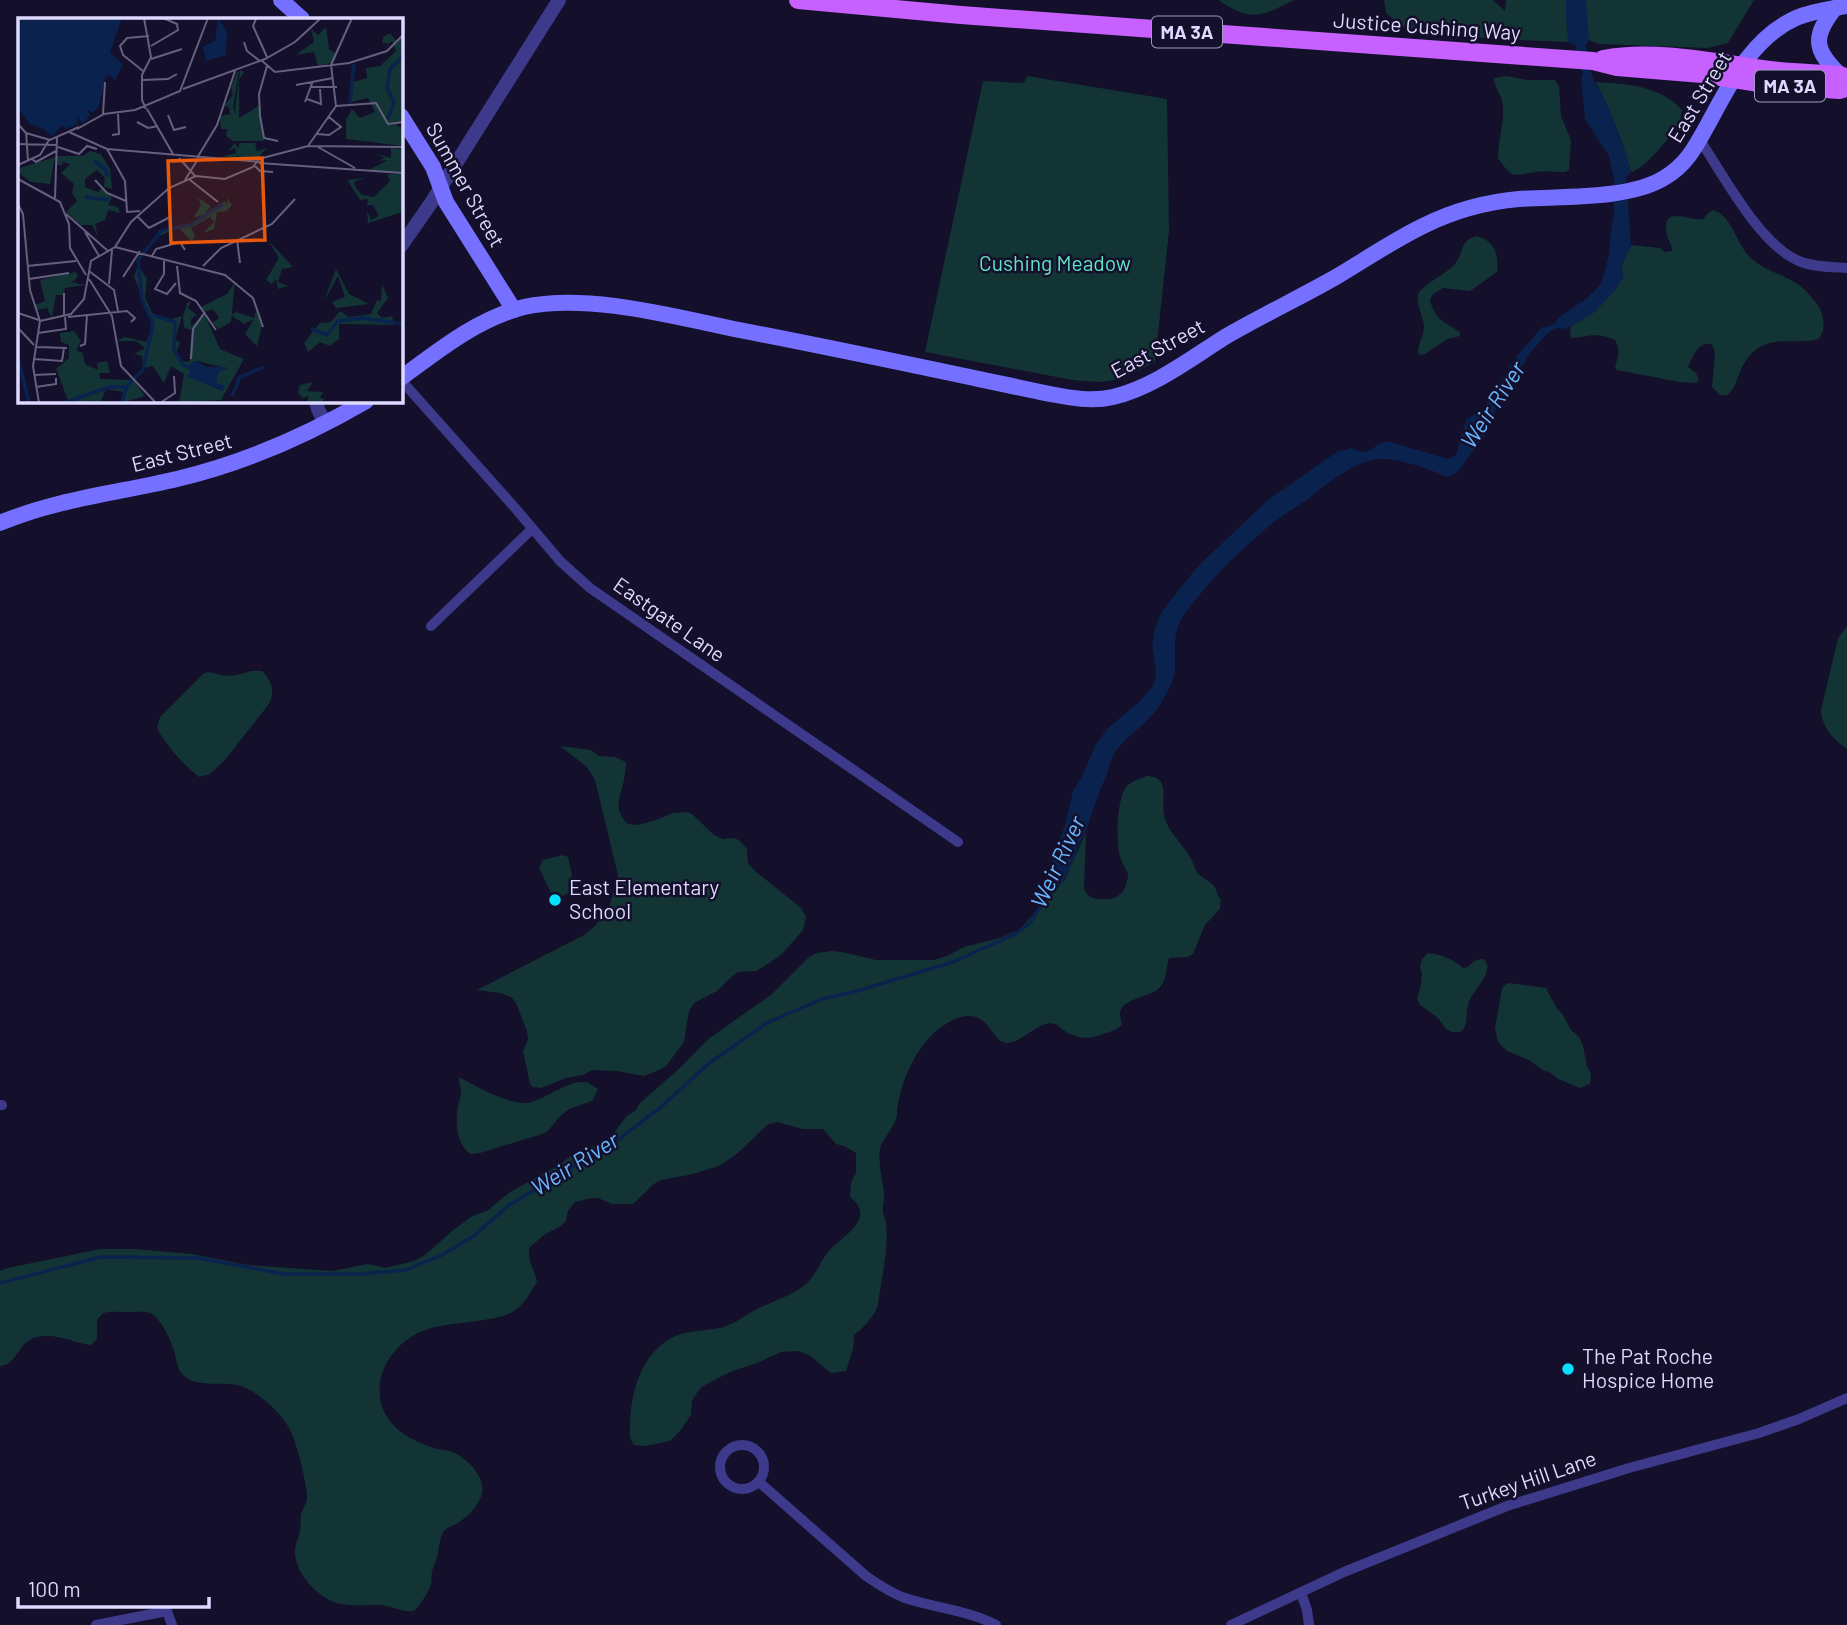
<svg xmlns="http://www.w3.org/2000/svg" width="1847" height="1625" font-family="Barlow,sans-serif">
<rect width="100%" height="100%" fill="#140f2a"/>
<g fill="#123434">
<path d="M1218,0H1294C1260,17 1252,22 1218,0Z"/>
<path d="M1384,0H1493L1505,11L1506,0H1754L1728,43L1708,48L1598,44L1589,40V37L1568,36V42L1492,39L1455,35L1443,31L1419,28L1410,29L1401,26L1386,13Z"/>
<path d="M1027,76L1167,99L1169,231L1155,362C1118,382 1109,385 1067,379L925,352L983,81L1024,83Z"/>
<path d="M1507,76L1527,80H1555L1559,86L1561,116L1571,140L1569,170L1565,172C1556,172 1546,171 1536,172C1513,175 1513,180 1498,158C1498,141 1504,123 1503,105C1502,95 1494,88 1494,78Z"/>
<path d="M1596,82C1628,84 1659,85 1682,110C1681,113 1681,118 1680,120C1674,134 1644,170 1631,172C1623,141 1610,111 1596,82Z"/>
<path d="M1713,210C1732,215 1736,244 1750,257C1771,277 1794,273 1813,299C1819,305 1821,310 1823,318C1824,327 1824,331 1819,339C1791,346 1765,331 1745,362C1737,374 1738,384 1728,395H1720L1712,387L1715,352L1712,345C1699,339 1693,357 1688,367L1696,373L1699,380L1696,383L1679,382L1617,370L1615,366C1619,356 1620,350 1615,340C1595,332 1593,336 1572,338L1570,336L1571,326C1593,315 1610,298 1623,277L1622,265L1631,245L1660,248L1665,252L1672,251C1672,243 1666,238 1666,229C1665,205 1691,222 1704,219L1707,214Z"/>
<path d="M1477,236C1495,241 1499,255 1497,272L1470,291L1443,288L1432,295L1430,301C1436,320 1444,322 1460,332V336L1447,339L1425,354L1420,355L1418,352C1418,343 1424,336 1424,326C1423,315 1416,306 1418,295C1420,286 1448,273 1455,264C1464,254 1459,240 1477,236Z"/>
<path d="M1847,626V749C1833,739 1822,728 1821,710L1838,638Z"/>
<path d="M251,671H262C272,681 275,691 269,704L224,761L210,774L199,777C182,763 168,748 157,728L160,717L204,673C211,671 214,674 221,675C232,677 241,674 251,671Z"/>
<path d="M560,746L591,750L599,756L615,757L626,762C626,768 625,774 624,780C620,798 612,809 628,824L638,825L656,820L673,813L688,812L693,815L714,835L723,839L735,838L740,841L747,849L748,863L754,870L801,908L806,917L803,930L782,954L766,965L756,971L738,972L729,979L717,991L694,1003L689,1011L684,1042L666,1066L659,1070L644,1076L617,1071L592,1070L583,1075L566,1078L541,1088L533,1087L530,1084L523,1051L528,1040L527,1031L516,1003L511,997L500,993L477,990L584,935L595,926L609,908L618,875L595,780L587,767Z"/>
<path d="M1147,776C1171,776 1161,800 1164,815C1167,831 1182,843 1190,857C1193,862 1194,867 1197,872C1201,878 1209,880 1214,886C1217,891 1217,895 1221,900L1220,909L1205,925L1193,954L1187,957L1169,958C1166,968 1167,978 1161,986C1153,998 1122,997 1120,1013C1120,1017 1121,1021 1122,1025C1117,1030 1110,1032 1103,1034C1089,1040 1077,1039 1063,1030C1062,1029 1057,1024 1055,1024C1039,1019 1022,1044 1006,1043C992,1041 990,1016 969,1016C958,1016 949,1022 940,1028C918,1044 902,1078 898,1105C897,1108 897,1113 897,1116C894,1128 882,1139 880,1149C878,1164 882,1178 884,1191C885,1199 882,1206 883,1213C884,1216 886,1219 886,1223C889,1243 883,1271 880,1292C878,1297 879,1303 877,1308C872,1319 863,1328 854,1335L853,1349L846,1371L831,1373L809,1355L797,1351L781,1352L757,1363L730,1372L703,1386L698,1391L692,1401L691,1415L680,1431L670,1441L645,1446L634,1445C629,1438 630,1432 630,1424C631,1393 640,1358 668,1340C686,1328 709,1333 729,1325C739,1321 748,1313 757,1309C773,1301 791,1296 805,1285C817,1275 820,1260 830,1250C843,1236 877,1218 850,1197L851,1182L856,1173V1153L844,1146L836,1144L823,1129H803L777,1122L767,1125L738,1153L719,1166L689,1175L661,1180L654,1184L633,1204H612L598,1198H592L575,1202L568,1211L566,1221L561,1226L545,1234L529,1248C528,1263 534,1268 537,1282C530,1293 525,1303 514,1311C506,1316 497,1318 489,1319C455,1326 421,1321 396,1350C388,1358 381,1372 380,1383C376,1422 405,1439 437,1449C442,1450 448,1450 453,1452C468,1459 488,1479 481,1497C476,1508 467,1518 456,1524C451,1527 447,1527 443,1532C440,1538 439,1546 438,1553C437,1558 435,1563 433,1568C431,1573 432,1578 431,1584C428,1593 421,1604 414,1611C401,1613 391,1605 378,1605C366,1605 353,1606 341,1604C319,1600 294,1573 295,1551C295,1543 299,1538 300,1530C301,1525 300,1520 301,1515C302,1509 306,1505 307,1500C308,1487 296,1439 289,1428C281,1412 254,1388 237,1385C218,1381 196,1389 181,1373C176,1366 176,1355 173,1348C170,1338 160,1317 150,1313C145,1311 135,1312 129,1312C120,1312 111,1311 103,1313L97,1320V1339L91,1345C75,1343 61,1335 45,1336C15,1337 21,1364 0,1366V1271L8,1268L100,1249H134L192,1254L248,1265L332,1271L368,1264L386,1268L414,1261L425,1255L452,1231L471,1217L488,1210L510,1192L554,1168L578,1151L607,1141L627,1116L636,1110L639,1104L682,1066L707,1040L772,994L809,957L817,953L832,951L842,952L876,960H934L947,956L964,947L1000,938L1020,929L1065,879L1086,832L1084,889C1088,896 1090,898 1098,899C1118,901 1127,893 1128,873C1124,867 1120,859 1119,852C1116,838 1117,797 1127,786C1132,781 1140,779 1147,776Z"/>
<path d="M563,855L568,857L572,875L569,893L556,899L553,897L539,868L543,860Z"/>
<path d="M1428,953C1441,954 1454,960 1463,968L1468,967C1473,962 1476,959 1484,959C1487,964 1488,964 1487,970C1485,982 1471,992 1468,1005C1465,1016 1469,1024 1461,1032H1452L1446,1029L1438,1018L1420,1005L1417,999L1421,984L1422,974L1420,967L1422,959Z"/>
<path d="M1508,983L1546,988L1556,1007L1563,1015L1571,1030L1579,1037L1583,1046L1587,1067L1591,1073L1590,1084L1580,1088L1558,1079L1551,1073L1543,1070L1529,1060L1507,1051L1498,1042L1495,1028L1502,988Z"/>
<path d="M459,1077C475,1086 508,1104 526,1103C546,1101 569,1077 589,1083C589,1083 597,1089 598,1089L592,1101C583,1104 572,1107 565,1112C557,1118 553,1127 545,1133L480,1153L470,1154C456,1143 455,1122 458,1106C458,1104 461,1096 461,1094C461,1088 459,1083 459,1077Z"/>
</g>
<path fill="#0a224e" d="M1566,0H1586L1589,40L1586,45L1592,76L1609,108L1626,154L1631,172L1626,177L1631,245L1622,265L1623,277L1616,289L1595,312L1571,326L1564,329L1557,328L1548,333L1530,353L1495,410L1492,425L1457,473L1447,477C1427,468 1393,455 1371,460C1347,467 1327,484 1308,499C1297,507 1284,514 1273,523C1246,545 1220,570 1198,597C1193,604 1186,611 1182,618C1172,635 1176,651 1175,670C1175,680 1166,694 1161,703C1150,723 1126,735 1114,754C1111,760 1109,767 1107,774C1099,792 1093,810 1087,828C1084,835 1080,841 1078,847C1071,866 1063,889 1044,900L1043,893L1047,885L1053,860L1065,825L1073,791L1081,778L1096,744L1107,729L1141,700L1154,684L1156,670L1152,647L1155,628L1162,611L1198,566L1268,500L1338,451L1345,450L1351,448C1373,458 1368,446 1387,441L1448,459L1456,455L1466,420L1484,408L1517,356L1542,327H1547L1555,323L1558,318L1587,298L1601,284L1609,255L1611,228L1614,215V179L1609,156L1585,119L1581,78L1583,75L1575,45L1568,42L1566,19Z"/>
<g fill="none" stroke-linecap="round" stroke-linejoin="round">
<path stroke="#0a224e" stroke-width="3.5" d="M0,1283L101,1257L198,1258L284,1274H360L406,1270L442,1255L474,1236L508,1206L570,1168L602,1152L661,1107L708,1064L767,1023L822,999L857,991L953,962L1015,934L1030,923L1046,897"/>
<g stroke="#3d398b" stroke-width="10">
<path d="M1700,140C1723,175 1760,245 1799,261C1813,267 1831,267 1847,268"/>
<path d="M401,380L516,509L560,561L590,588L958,842"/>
<path d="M431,626L532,529"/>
<path d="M0,1105H2"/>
<circle cx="742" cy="1467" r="22"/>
<path d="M759,1482L866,1576C879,1585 891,1593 905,1598C935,1608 968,1610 996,1625"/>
<path d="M1301,1593L1307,1610L1309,1625"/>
<path d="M96,1625L167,1611L172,1625"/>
<path d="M1231,1625L1344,1572L1507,1506L1629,1468L1759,1433L1799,1419L1847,1398"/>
</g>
<g stroke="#3d398b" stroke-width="14">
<path d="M401,246L431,203L559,0"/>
<path d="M316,401L318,409L325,423"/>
</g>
<g stroke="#7570ff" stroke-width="16">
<path d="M281,0L302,19"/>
<path d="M1835,8C1812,37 1814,50 1840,75"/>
<path d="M401,116L433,167L446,202L514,310"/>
<path d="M401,378C439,350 477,319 524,307C586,293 672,316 734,329C839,349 945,372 1050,394C1071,398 1092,402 1113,397C1154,387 1190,359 1225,337C1261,316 1299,298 1336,277C1365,260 1392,241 1423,226C1453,211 1485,202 1519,199C1561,196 1628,200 1664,178C1686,165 1695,148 1707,126C1729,86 1751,38 1796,18C1812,11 1830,9 1847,6"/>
<path d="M0,523C57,499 118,493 177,479C245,463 306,436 366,401"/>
</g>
<g stroke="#c660ff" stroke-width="18">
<path d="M798,0L961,15L1593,61L1617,67L1702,74L1772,85L1839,90L1847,88"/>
<path d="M1603,59C1656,49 1717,63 1770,70C1793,73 1817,73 1840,75L1847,78"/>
</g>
</g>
<g fill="#05e2ff" stroke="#140f2a" stroke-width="2.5">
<circle cx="555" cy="900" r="7"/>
<circle cx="1568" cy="1369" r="7"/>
</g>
<g text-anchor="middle" stroke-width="5" stroke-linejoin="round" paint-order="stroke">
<g fill="#140f2a" stroke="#a19cbf" stroke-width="2">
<rect x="1152" y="16.5" width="70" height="31" rx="5"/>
<rect x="1755" y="70.5" width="70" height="31" rx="5"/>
</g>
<g font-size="19" font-weight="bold" fill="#ded9ff">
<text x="1187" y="39">MA 3A</text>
<text x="1790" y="93">MA 3A</text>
</g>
<g font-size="21" fill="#ded9ff" stroke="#140f2a">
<text transform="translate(1427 27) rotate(4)" y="7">Justice Cushing Way</text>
<text transform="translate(1700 97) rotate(-59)" y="7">East Street</text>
<text transform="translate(465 185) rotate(61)" y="7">Summer Street</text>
<text transform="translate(1158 349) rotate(-28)" y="7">East Street</text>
<text transform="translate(182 453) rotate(-14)" y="7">East Street</text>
<text transform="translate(669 620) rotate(35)" y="7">Eastgate Lane</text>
<text transform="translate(1528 1481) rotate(-19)" y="7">Turkey Hill Lane</text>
</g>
<g font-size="21" fill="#5ee5c6" stroke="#140f2a">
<text x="1055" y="271">Cushing Meadow</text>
</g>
<g font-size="21" fill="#ded9ff" stroke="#140f2a" text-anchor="start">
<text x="569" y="895">East Elementary<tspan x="569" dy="24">School</tspan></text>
<text x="1582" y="1364">The Pat Roche<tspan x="1582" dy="24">Hospice Home</tspan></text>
</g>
<g font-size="23" font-style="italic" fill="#67b6ff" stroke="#140f2a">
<text transform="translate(1493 405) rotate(-57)" y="8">Weir River</text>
<text transform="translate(1058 862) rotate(-65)" y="8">Weir River</text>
<text transform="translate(575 1164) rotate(-32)" y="8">Weir River</text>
</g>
</g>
<g transform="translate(18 18)">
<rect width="385" height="385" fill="#140f2a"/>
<path d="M308,9L311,31L318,36L313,45L300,48L296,34L278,37L296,24L293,11L300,17ZM372,15L378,23L385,17V104L378,107L385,111V128L328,121V102L334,91L342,100L357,94L350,80L333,84L334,48L336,64L349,60L348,50L362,48L378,33L374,23L365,33L371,25H364L365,19ZM222,52L226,54L221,62V100L242,87L246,123H215L208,118L209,111H203L202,98L212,96L211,89L206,88L215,76L213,70L219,54L221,53L215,90L219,97L217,91ZM216,125L221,130V125H237L239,133L249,130L238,142L220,141L221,137L213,142L206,138L218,135L217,130L211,133ZM373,130L385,131V154L349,153L370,142L360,143L367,140L356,135L373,140ZM72,133L83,136L92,151L94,171L86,169L87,160L79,152L67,161V169L80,174L85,170L94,179L90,187L100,189L102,195L90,192L87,202L77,206L80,219L74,207H63L48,194L59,183L54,175L56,166L43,155L52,146L45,144L41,151L43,147H38L39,138H65ZM37,139L32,166L13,164L2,156V150ZM369,156H385V194L350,205L349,192L353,202L361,198L355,187H349L350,181L342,182L329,162L347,160L336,164L337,168L344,177L356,179L372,163ZM180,180L193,188L187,195L207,183L208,187L210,180L214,187L209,193L199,194L196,211L185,215L196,204L192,199L173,210L177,217L174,224L160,209L136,221L141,212L172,207L183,200L185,197L175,200L183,187ZM251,223L275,249L264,251L260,264L270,268L260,271L258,261L254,266L248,262L261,240ZM124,234L120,247L129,261L127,279L134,295L151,302L164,298L157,322L162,324L159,333L164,343L171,344L174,312L166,310L165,298L169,285L173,283L170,290L179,297L173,301V309L186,295L202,331L226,341L203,382L161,385L166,356L153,348L146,365L135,348L126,350L124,338L116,336L127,330L118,323H99L107,319L128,324L135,308L124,281V261L122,274L116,259ZM178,343L209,350L201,354L197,365L205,368V373L170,358ZM318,251L331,276L351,286L318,290L314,284L327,279L320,258L306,283ZM58,254L60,258L53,265L58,264V266H66V267L47,270L45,277H38L34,300L29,290L19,292L17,287L27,283L22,262ZM217,264L213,304L201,311L194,305L201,300L195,291L187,294L183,289L209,276ZM364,266L370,280L359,295L364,300L374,298L376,307H385L321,306V321L312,328L302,324L290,334L286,325L302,305L313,304L322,293L331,299L353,296L359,282L363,283ZM238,292L244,307L239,328L227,316L236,301L226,306L213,297L218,294L236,300ZM56,313L63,323L58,332L65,335L67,346L80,352L79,345L89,343L92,355H81L82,361L115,362L127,378L103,385L105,374L88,371L83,383L51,385L38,351L51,340V327L43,324L42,315ZM295,364L289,373L305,374L302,380L307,381L303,384H289L291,378L284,380L280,374L282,367Z" fill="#123434" fill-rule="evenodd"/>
<path d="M0,0H104L92,34L105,47L97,62L91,57L87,60L81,89L74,95L68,90L72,97L65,106L59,99L60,106L48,111L44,107L35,118L31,115L33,121L28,112L12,106L0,90ZM200,0L209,14L208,37L188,43L185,29L197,23ZM178,343L189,349H209L201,354L197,365L207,368L205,373L170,359L173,345Z" fill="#0a224e"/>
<path fill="none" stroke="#0a224e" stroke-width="3.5" d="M332,85L336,46M370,101L376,84L369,70L372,51L385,38M76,143L87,151L90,159M67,179L91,182M135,297L157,304L156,332L165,347L173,350M293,311L309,317L320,303L345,300L385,306M0,340L11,385M214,378L222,359L246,349M46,385L91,369H109M104,385L109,368L125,352L135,306L124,281L120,242L144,212L173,207L205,186"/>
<path fill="none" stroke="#65607f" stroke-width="2" d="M126,0L133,39L124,57V82L128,91M238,1L235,8L249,39M226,24L229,33L242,43M133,28L160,12L159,6L145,0M133,41L164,31M243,42L257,54L331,45L369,33L385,17M249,48L241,76L242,98L246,120L260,123M125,53L105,37L102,28L109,20L131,18M124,62L150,61L159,56M278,67L315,60M293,69H319M165,71L247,41L277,24L303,0M289,81L303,86L302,71M287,84L295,63M318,88L358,85L370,106L385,104M129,91L155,136M85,96L87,64M150,97L156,112L168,109M119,104L130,110L140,108M0,106L8,115L32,122L61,109M59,111L86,96L117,92L162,73L190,0M8,114L10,143M51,114L89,131L244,144M299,116L311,117L323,109L311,99M94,117L101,116L100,96M0,126L38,127M290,128L318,88L313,47L334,0M40,129L61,136L69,128L79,131M300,129L337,150M89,131L107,163L109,194L122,193M161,140L177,158M179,140L199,107L217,53M14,141L18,144L38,133M241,145L385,155M0,147L22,137L31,122M236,147L242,153L255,154M0,161L42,184L51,206L52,230L68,257M77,162L89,175L108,183M167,162L180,141M172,162L200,184M37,180L39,120M0,186L5,196L12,272L22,303L15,348L21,385M48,196L90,233M119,198L131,210L152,199M67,214L81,238M219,221L222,245M97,229L207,257L235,280L245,309M134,238L138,231L162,224L167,232M146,243V256L137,271L149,276L158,265M9,248L58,243M159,248L162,275L178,283L198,312M185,248L203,230L254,206L277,181M71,253L96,272L100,293M105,259L122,233M11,261L51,255M71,261L94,298L103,348L138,385M91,266L94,232M0,295L21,302M46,297V275M50,299L109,293L117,300L113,304M22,303L53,296L66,281L73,243L97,229L113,204L151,170L178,158L207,161L235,149L241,141L290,128L385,129M0,310L16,327M20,315L48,311L47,299M62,328L67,326L69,297M19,329L49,330M16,341L44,343L46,330M173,341L175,311L187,294M16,357L38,356M18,369L38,366V360M142,385L157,375L156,358"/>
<path fill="#e8590c" fill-opacity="0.15" stroke="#e8590c" stroke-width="3.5" d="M244,140L247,222L153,225L150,143Z"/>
<rect width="385" height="385" fill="none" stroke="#ded9ff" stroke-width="3.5"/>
</g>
<path d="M18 1597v10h191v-10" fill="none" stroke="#ded9ff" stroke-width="3.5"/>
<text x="28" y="1597" font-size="21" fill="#ded9ff" stroke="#140f2a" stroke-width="5" paint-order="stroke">100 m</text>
</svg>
